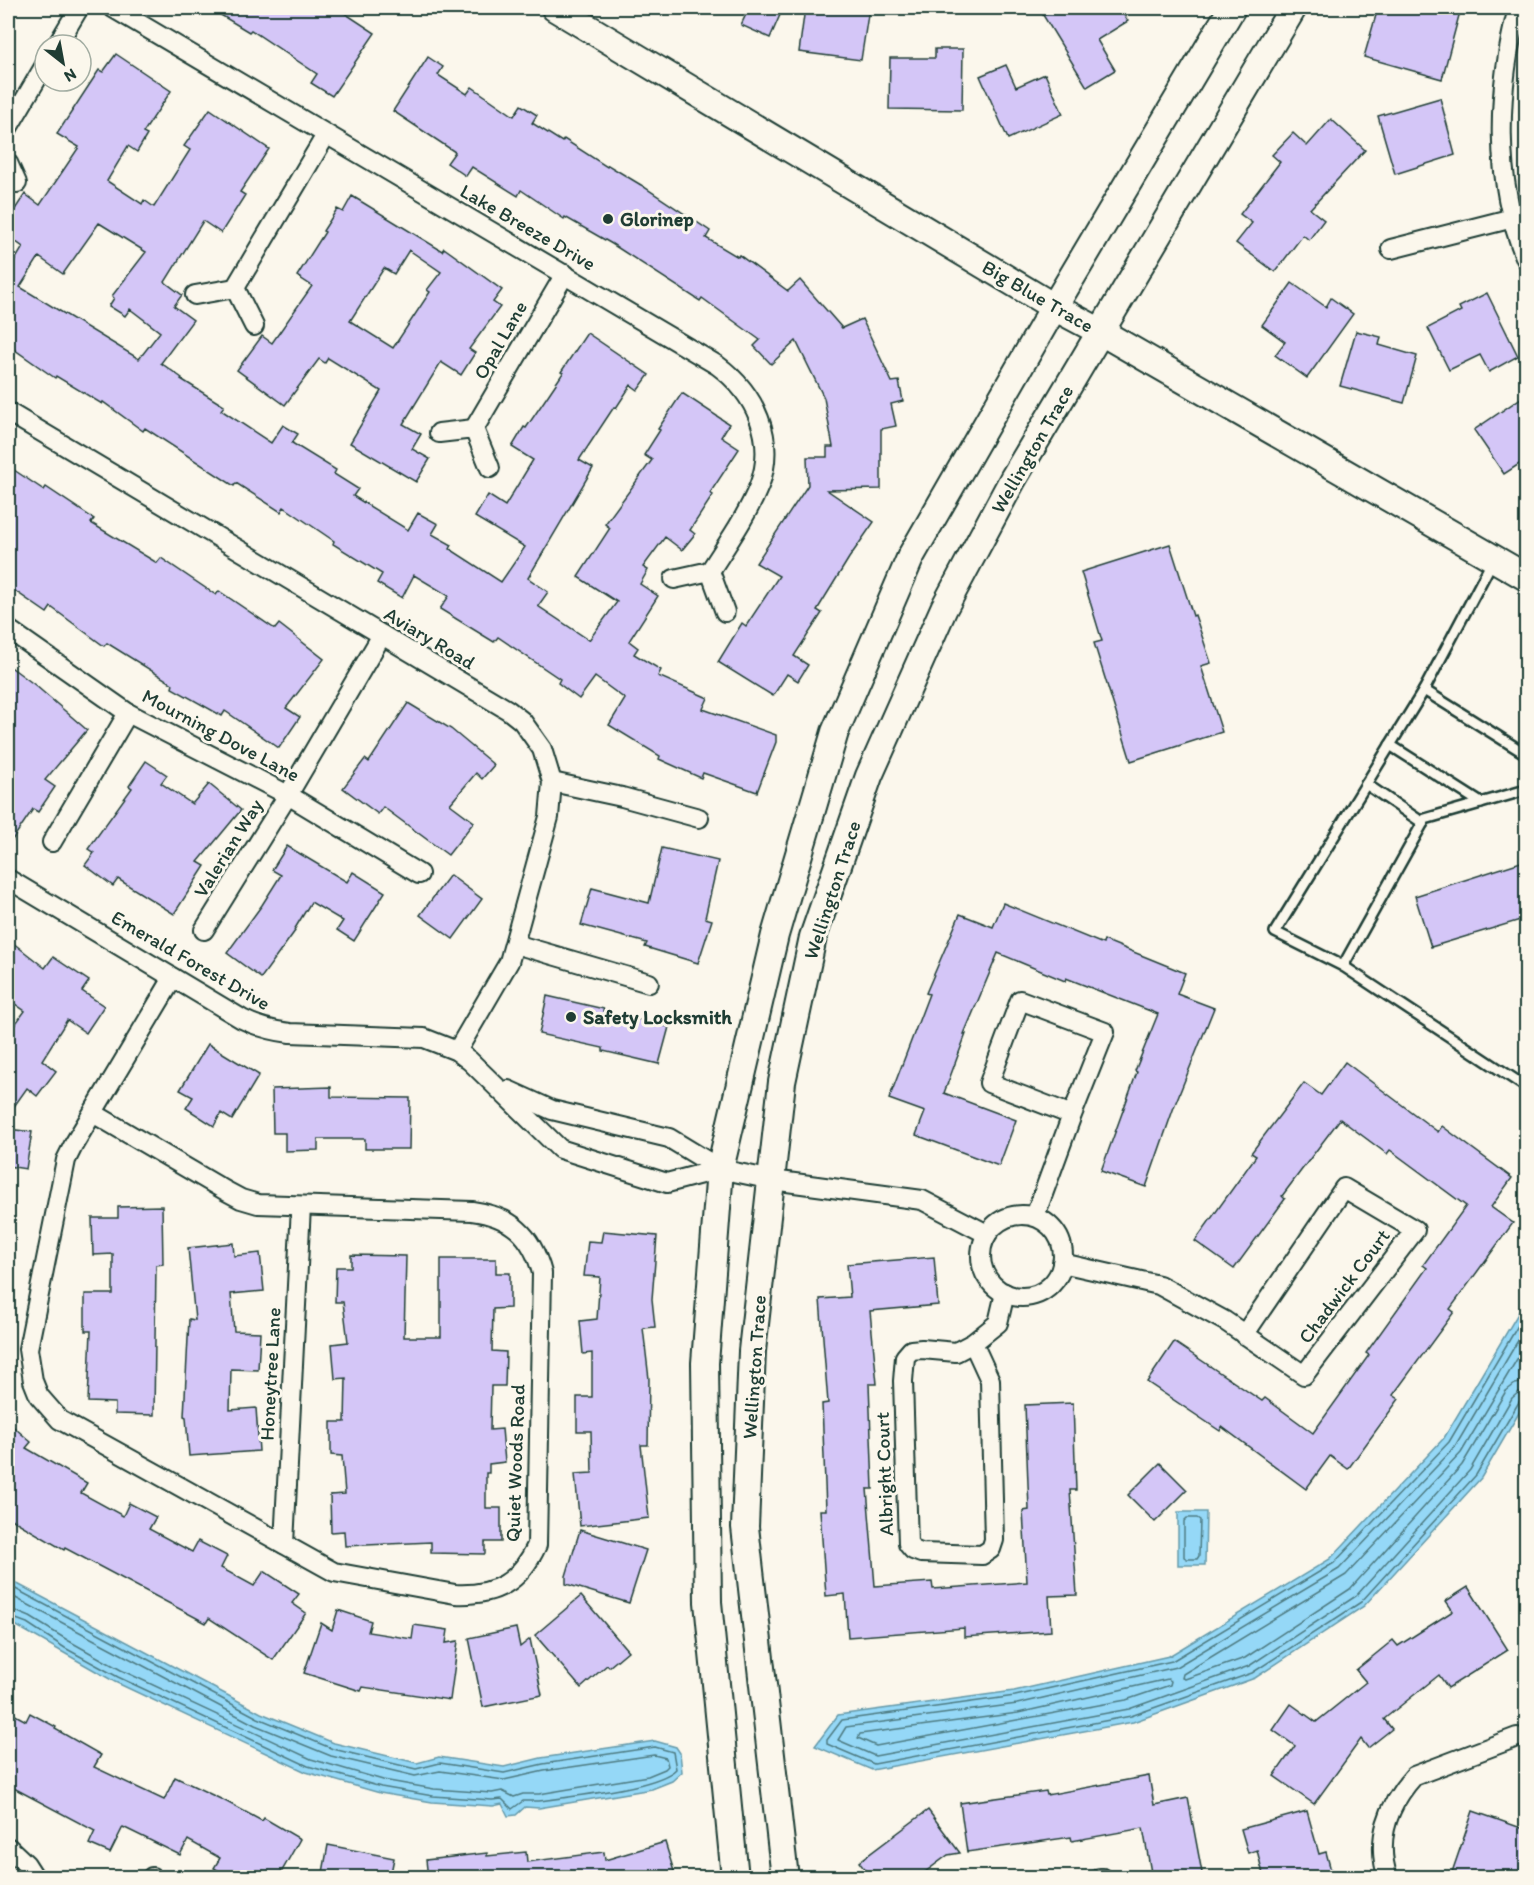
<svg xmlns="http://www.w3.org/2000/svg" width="1534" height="1885" font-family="Itim,sans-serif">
<rect width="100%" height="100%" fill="#fbf7ec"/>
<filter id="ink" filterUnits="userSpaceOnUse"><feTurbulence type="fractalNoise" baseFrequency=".0167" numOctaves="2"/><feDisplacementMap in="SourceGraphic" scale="12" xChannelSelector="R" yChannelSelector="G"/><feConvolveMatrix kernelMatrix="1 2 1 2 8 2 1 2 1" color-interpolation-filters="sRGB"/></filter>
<g filter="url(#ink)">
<g fill="#95d8f7" stroke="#669aa9" stroke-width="1.5">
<path d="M1526,1300V1401L1481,1478L1364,1606L1255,1678L1133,1722L872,1770L815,1746L838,1715L1014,1691L1169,1656L1330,1559L1444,1438Z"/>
<path d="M1178,1512H1206L1205,1565H1178Z"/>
<path d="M8,1579L261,1713L334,1743L417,1763L439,1757L504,1767L541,1758L655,1741L676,1747L680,1753L682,1772L672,1781L652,1789L539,1808L525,1807L516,1815L508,1816L502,1804L493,1806L432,1802L380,1793L306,1772L115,1682L8,1621Z"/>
</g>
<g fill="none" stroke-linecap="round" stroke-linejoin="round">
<g stroke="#4e7b82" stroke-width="1.5">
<path d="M1526,1312L1449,1442L1334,1563L1172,1661L1015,1696L842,1720L827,1740V1744L874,1764L1131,1716L1252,1673L1361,1602L1476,1475L1519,1402L1526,1399"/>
<path d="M1526,1327L1455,1447L1339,1569L1176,1667L1017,1704L846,1727L838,1740L875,1756L1129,1709L1249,1666L1356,1596L1470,1470L1512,1398L1519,1392L1526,1391"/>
<path d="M1526,1344L1461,1453L1346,1575L1183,1674L1182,1678L1185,1679L1245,1658L1350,1589L1462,1465L1506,1391L1515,1384L1526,1382"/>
<path d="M1187,1518H1197L1200,1520L1199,1556L1197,1559H1187L1184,1557V1521Z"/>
<path d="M8,1585L258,1718L333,1749L416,1769L440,1763L504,1773L543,1764L655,1747L673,1752L676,1769C658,1788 569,1797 539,1801H523L512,1809L502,1799L492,1800L433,1796L381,1787L308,1766L118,1677L65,1648L27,1623L8,1616"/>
<path d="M8,1594L255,1725L331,1756L415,1776L440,1771L504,1780L544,1771L654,1755L666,1758L668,1766L665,1769L648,1776L539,1794H523L514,1797L502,1791L492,1793L434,1789L383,1780L311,1759L121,1670L69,1641L30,1617L8,1608"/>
<path d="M1168,1679L1171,1681L1170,1685L1126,1700L876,1746L858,1738L860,1734L1018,1713Z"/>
</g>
</g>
<g fill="#d4c6f7" stroke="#1f3d34" stroke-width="1.5" fill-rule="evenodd">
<path d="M209,8H337L375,33L332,96L311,83L317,74L251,30L249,32Z"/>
<path d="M749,8H783L770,38L741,25Z"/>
<path d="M805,8H869L861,60L799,52Z"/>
<path d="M1055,8H1119L1128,21L1097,40L1115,70L1087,87L1043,15Z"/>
<path d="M1378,8H1461L1442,79L1364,57Z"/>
<path d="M935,49H963L962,110L889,109L890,58H935Z"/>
<path d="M116,54L171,91L143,133L147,135L137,152L128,146L107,181L142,204L144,200L154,207L190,150L184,146L210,109L269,149L240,192L245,195L221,233L203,221L165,282L182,295L174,306L193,320L161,363L182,378L181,379L224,406L221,410L271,443L283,425L298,434L292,443L336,470L334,474L358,489L353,496L408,530L418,513L438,524L432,534L452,545L450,549L501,582L525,547L475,517L488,495L505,506L533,460L512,447L524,427L526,428L563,373L561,372L587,333L649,375L638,390L631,385L616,408L614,407L579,460L593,468L528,578L548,592L538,606L589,640L617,602L578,577L610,528L605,524L652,460L644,455L660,430L658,429L682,393L729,424L721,437L739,449L710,493L713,495L690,530L695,534L682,550L665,537L643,567L648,570L640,584L658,596L629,641L638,648L634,654L661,670L658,676L708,698L703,709L776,735V742L757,792L703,773L701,778L659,759L660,756L609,725L625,699L595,677L579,699L558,683L560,679L498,637L494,642L440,609L449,596L414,575L402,598L377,583L382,574L333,544L334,541L284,507L281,512L236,483L234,486L145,428L143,431L103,402L102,404L56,376L55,378L8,345V272L23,247L8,236V220L25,194L40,205L79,147L57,134L99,70L103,72ZM99,223L146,252L112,296L114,298L109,306L125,316L130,309L160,332L139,359L20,287L39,257L63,274Z"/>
<path d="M428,57L443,67L438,75L467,94L472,87L514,116L521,105L537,115L532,123L562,142L564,139L607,167L608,165L641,185L710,231L706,238L738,257L739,255L788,291L800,280L842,328L862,319L892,382L899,381L903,401L891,404L896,426L881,429V489L827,490L874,522L849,558L817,610L822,613L794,656L808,665L798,681L787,674L773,696L718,662L742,623L746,626L779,576L756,563L808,485L807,457H827V447H833L824,398L796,341L771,364L754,346L760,340L702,298L700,301L612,244L565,217L564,219L521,190L518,196L472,167L466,176L447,163L455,152L393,111Z"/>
<path d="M1006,65L1016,87L1045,74L1063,114L1008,139L980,76Z"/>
<path d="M1440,98L1455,155L1395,174L1378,116Z"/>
<path d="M1331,119L1365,150L1310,209L1324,220L1309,240L1303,235L1275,272L1236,243L1252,223L1240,214L1280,162L1272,155L1293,133L1307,146Z"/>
<path d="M352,196L442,251L444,248L502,290L493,302L500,307L469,349L475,353L461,375L441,362L403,424L421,434L412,449L430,459L416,482L350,443L381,391L328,358L325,363L319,359L285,405L237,370L262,336L272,343L312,286L297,276L325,232L323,231L337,209L343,212ZM409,250L441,272L427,290L430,292L393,348L350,321L384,268L394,274Z"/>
<path d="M1292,283L1326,307L1331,298L1353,314L1307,378L1275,355L1285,342L1262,325Z"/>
<path d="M1487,293L1518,356L1489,372L1480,355L1449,370L1428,328L1461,311L1459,307Z"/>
<path d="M1356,331L1381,337L1379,345L1417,356L1404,403L1340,386Z"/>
<path d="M1527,394V459L1504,474L1474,430Z"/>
<path d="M8,466L44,490L46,487L94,519L91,523L157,563L161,558L216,595L219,591L275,629L279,624L324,659L286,708L300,717L279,748L225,711L222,716L172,688L173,684L107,643L104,646L51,607L47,613L8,586Z"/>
<path d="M1170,544L1193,616L1195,615L1211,663L1201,666L1222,732L1131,761L1094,643L1102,641L1081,572Z"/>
<path d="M8,665L35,685L87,730L45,780L55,787L38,812L33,809L8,846Z"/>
<path d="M408,703L451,729L494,765L482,779L476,773L450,804L474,822L448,855L383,807L378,814L343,788L365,759L369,762Z"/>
<path d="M146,761L167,775L161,783L192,804L209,784L241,810L198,862L205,866L174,914L118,879L113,886L85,865L94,853L88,849L132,788L129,786Z"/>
<path d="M287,846L347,882L353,872L385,892L354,941L337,930L343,921L311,902L294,930L295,931L261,978L227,953L262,905L281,875L272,870Z"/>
<path d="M662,848L718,861L705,918L712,920L698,963L645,947L647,943L581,925L592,888L649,903Z"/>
<path d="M1527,860V918L1431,947L1415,896Z"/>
<path d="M450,875L482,899L453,939L420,915Z"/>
<path d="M1003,903L1103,944L1104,940L1185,973L1177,994L1214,1008L1174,1107L1146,1187L1101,1171L1137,1072L1135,1071L1158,1014L1066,978L1065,981L998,953L964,1034H966L944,1093L1016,1120L999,1166L916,1135L925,1112L889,1099L929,994L926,993L960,914L993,927Z"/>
<path d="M8,939L45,968L53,957L89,981L82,991L104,1006L86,1033L67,1020L42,1060L56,1071L37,1096L27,1088L8,1115V1034L25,1011L8,999Z"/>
<path d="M547,996L604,1009L603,1011L669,1027L659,1064L603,1051V1048L539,1034Z"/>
<path d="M208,1044L259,1075L232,1120L221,1113L214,1126L186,1108L193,1097L180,1090Z"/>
<path d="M1345,1062L1438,1132L1442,1126L1512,1178L1491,1207L1513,1223L1450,1309L1454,1312L1393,1395L1399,1399L1348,1469L1330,1456L1306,1489L1222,1427L1220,1431L1147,1382L1174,1342L1262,1401L1265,1398L1313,1433L1369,1355L1366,1353L1427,1268L1423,1265L1466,1206L1390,1150L1387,1154L1340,1119L1282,1196L1285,1199L1234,1269L1195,1241L1256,1156L1251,1153L1304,1083L1321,1095Z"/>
<path d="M331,1087V1097L410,1098L409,1149H365V1139H318V1150L285,1151V1133H273L272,1089Z"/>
<path d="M8,1129L32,1132L26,1169L8,1166Z"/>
<path d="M162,1206L163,1264L156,1265L154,1415L115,1414V1403L88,1402L91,1331H85V1294H113V1254L93,1255L92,1218H118V1207Z"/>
<path d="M603,1231L657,1236L652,1299L655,1327L643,1328L649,1379L648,1445H641L649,1518L580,1526L575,1474L592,1473L591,1431H577V1397H592V1353L583,1354L580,1321L597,1319L600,1277L584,1276L588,1241L601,1242Z"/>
<path d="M233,1243L234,1256L260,1253L264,1291L231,1294L234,1331L260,1332L258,1370L231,1369L230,1410L256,1408L259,1451L189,1456L186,1417L184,1416L189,1319L195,1320L188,1248Z"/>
<path d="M351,1255L406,1256L404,1337H441V1259H496V1273H510V1308L493,1309L492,1351L506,1352L505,1386H491L490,1430L502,1429L505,1462L489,1464V1473H486V1508H501V1542H485V1554L431,1553V1542L345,1546L344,1531L331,1532L330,1495L345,1494L342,1456L331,1455V1422H345L346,1378L335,1379L332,1344L348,1342L343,1302H335L336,1267H351Z"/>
<path d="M934,1257L938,1305L870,1311L877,1384H869L873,1489H867L875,1586L932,1582L933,1589L1027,1582L1023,1511L1029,1510L1025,1405L1073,1403L1076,1490H1070L1077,1595L1049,1596L1051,1631L964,1637V1628L848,1637L845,1594L826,1596L820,1510H826L822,1404L828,1403L820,1299L850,1297L847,1264Z"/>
<path d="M8,1422L31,1442L26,1448L87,1483L81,1493L123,1516L129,1503L156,1517L149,1529L192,1552L198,1541L227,1556L221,1568L254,1586L264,1571L299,1594L292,1603L306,1613L273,1660L209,1618L206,1623L65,1548L64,1550L8,1517Z"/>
<path d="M1160,1463L1187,1490L1155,1522L1128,1495Z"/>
<path d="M580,1530L646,1550L629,1603L566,1584V1576Z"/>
<path d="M1468,1587L1508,1650L1448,1688L1439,1675L1384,1719L1392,1729L1368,1748L1361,1739L1314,1804L1274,1776L1295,1746L1273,1730L1291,1704L1316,1722L1366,1682L1356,1670L1393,1640L1398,1646L1453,1611L1446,1601Z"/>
<path d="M581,1596L628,1651L609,1667L607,1665L581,1688L535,1635Z"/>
<path d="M338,1610L371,1621L368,1632L412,1639L414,1625L448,1630L446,1643L458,1641L450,1700L363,1687L361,1691L304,1673L321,1623L332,1630Z"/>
<path d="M516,1628L520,1647L530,1639L542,1695L483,1707L469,1638Z"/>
<path d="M8,1711L26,1721L30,1713L56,1727L55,1729L101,1755L94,1767L164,1800L175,1777L227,1802L262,1821L264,1818L300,1839L278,1878H231L214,1868L220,1858L188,1840L180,1855L123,1827L110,1853L89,1844L95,1831L8,1785Z"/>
<path d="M1149,1776L1154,1805L1188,1798L1203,1878H1152L1143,1828L1072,1841L1071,1837L967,1852L960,1803L1046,1791L1047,1795Z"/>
<path d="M928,1810L960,1853L948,1855L917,1878H871L859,1862Z"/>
<path d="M1307,1811L1319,1854L1326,1852L1333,1878H1264L1257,1850L1248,1853L1241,1829Z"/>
<path d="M1473,1811L1527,1830V1853L1518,1878H1450Z"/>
<path d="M665,1842L676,1878H428L426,1860L487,1853V1856L526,1852L527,1862L604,1852L605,1860Z"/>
<path d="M328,1845L394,1858L390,1878H322Z"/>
</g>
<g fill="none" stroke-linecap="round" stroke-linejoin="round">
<g stroke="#1f3d34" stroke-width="14">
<g id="lane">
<path d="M1493,560L1424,690L1526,754"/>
<path d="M1424,690L1275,932L1343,966L1526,1087"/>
<path d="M1390,745L1481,803"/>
<path d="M1366,784L1423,823"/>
<path d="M1343,966L1425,819L1526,790"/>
</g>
</g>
<g stroke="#1f3d34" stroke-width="22">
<g id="street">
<path d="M113,8L717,365C755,393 777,439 759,486C747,516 727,544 710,571"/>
<path d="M1518,8C1497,89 1493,180 1526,259"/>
<path d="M57,45L79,8"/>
<path d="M8,128L45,65"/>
<path d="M8,163L17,183"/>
<path d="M1391,249L1513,218"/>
<path d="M235,288L326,135"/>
<path d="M195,295L235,288L254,326"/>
<path d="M8,412L508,710L522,721L542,749L552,782L549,817L509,962L457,1051"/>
<path d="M474,429L565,274"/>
<path d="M439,433L474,429L490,468"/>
<path d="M674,579L710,571L725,612"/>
<path d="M8,629L128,713L288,795L419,874"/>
<path d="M552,782L622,797L699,818"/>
<path d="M52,842L128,713"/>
<path d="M8,879L242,1019C258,1027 273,1031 290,1033L424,1038L457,1051L470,1061L560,1149L667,1183L720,1169"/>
<path d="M204,930L288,795L382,635"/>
<path d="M515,944L649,983"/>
<path d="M508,1090L552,1110L669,1138L720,1169L772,1180L922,1200L987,1234"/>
<path d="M93,1113L226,1191L241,1199L258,1204L472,1211C511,1216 532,1235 542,1273L537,1545C520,1582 496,1596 455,1594L334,1572L60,1420L39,1396L33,1381L28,1349L66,1160L74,1144L173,978"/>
<circle cx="1022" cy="1256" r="41"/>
<path d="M1035,1216L1072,1115L989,1083L1020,1000L1105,1032L1072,1115"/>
<path d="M1062,1263L1159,1285L1225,1321L1304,1375L1415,1230L1344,1188L1244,1335"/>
<path d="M973,1343L990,1380L994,1540L991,1549L982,1555L921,1553L913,1550L908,1544L903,1381L905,1357L911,1350L922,1349L956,1352L973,1343L998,1323L1005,1293"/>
<path d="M284,1544L301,1206"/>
<path d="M8,1847L26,1864L35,1878"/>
<path d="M152,1877V1878"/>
<path d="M1100,1878H1103"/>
<path d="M1388,1878C1375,1840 1388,1805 1414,1776L1517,1737"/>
</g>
</g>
<g stroke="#1f3d34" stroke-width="30">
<g id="secondary">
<path d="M555,8L1054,307L1101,332L1526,577"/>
<path d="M735,1878L708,1602L705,1363L720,1169L775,935L835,732L911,556L1054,307L1232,8"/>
<path d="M785,1878L745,1527L752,1351L782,1082L813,937L869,776L944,608L1013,479L1293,8"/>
</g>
</g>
<use href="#lane" stroke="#fbf7ec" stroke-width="9"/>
<use href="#street" stroke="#fbf7ec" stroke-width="18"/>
<use href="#secondary" stroke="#fbf7ec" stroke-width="26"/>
</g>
</g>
<g fill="#1f3d34" stroke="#fbf7ec" stroke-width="2">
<circle cx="608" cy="219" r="6"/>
<circle cx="571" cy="1017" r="6"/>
</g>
<g text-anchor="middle" stroke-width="6" stroke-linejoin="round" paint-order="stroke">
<g font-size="20" font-weight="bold" fill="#1f3d34" stroke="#fbf7ec" text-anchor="start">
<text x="620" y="226">Glorinep</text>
<text x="583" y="1024">Safety Locksmith</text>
</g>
<g font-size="20" fill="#1f3d34" stroke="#fbf7ec">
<text transform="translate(528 227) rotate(30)" y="7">Lake Breeze Drive</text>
<text transform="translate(1038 296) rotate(30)" y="7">Big Blue Trace</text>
<text transform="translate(500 340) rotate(-60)" y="7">Opal Lane</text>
<text transform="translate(1032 449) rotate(-60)" y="7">Wellington Trace</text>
<text transform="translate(430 638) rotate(31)" y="7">Aviary Road</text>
<text transform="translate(221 735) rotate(28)" y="7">Mourning Dove Lane</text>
<text transform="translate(228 848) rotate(-58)" y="7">Valerian Way</text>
<text transform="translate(832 890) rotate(-72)" y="7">Wellington Trace</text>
<text transform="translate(191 960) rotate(30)" y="7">Emerald Forest Drive</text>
<text transform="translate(1344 1286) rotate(-53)" y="7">Chadwick Court</text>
<text transform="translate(754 1367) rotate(-86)" y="7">Wellington Trace</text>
<text transform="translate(270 1374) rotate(-87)" y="7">Honeytree Lane</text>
<text transform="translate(515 1463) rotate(-88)" y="7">Quiet Woods Road</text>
<text transform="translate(884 1474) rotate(-92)" y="7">Albright Court</text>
</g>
</g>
<rect width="1534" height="1885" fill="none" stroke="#fbf7ec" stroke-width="30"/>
<rect x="15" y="15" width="1504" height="1855" fill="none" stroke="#1f3d34" stroke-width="2" filter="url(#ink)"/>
<g transform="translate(63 63) rotate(149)"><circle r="28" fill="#fbf7ec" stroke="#a3ada2" stroke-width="1.5"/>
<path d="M0-4.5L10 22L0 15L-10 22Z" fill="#1f3d34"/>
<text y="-9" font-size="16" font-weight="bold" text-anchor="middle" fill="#1f3d34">N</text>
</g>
</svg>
